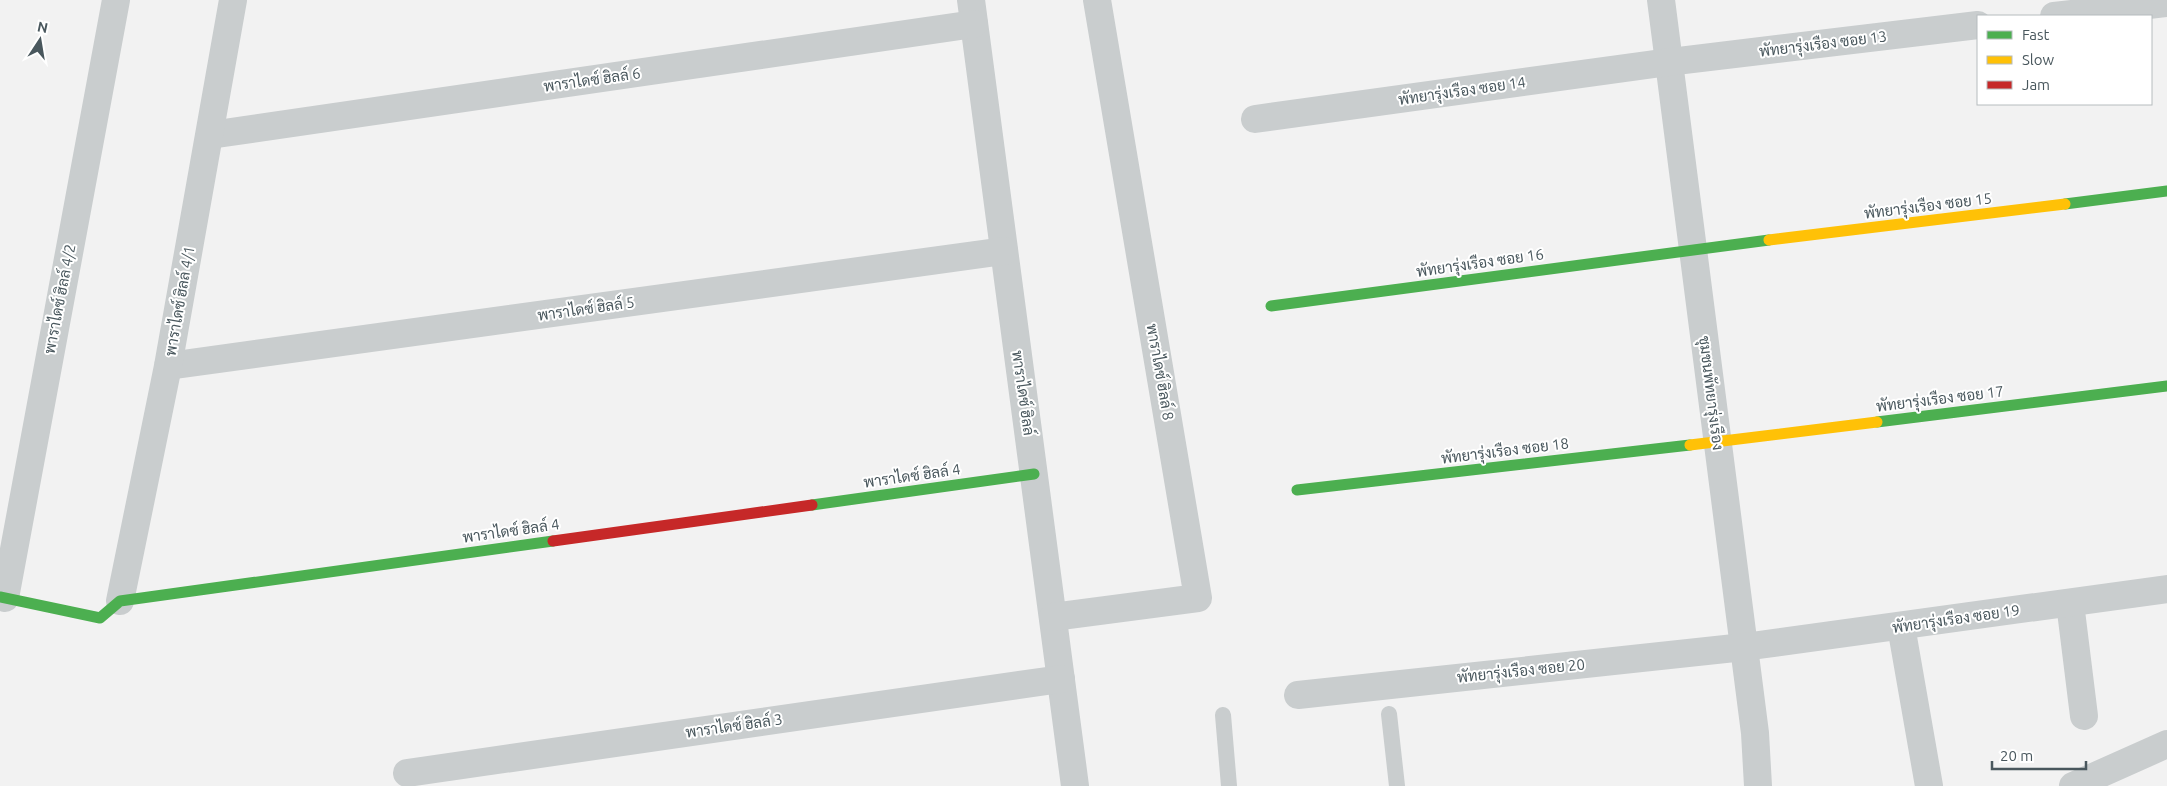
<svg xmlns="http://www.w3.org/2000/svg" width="2167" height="786" font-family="Ubuntu,Sarabun,sans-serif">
<rect width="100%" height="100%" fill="#f2f2f2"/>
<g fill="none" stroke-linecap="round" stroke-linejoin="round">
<g stroke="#c9cdce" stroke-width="16">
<path d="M1389,714L1397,786"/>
<path d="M1223,715L1229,786"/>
</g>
<g stroke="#c9cdce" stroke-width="28">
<path d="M971,0L1075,786"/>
<path d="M1661,0L1755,733L1758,786"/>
<path d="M2054,16L2167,3"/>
<path d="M1255,119L1669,62L1978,25"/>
<path d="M210,135L974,24"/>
<path d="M168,366L1004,251"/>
<path d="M5,598L116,0"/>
<path d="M120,601L168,366L233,0"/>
<path d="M2070,603L2084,716"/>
<path d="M1053,617L1198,598L1097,0"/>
<path d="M1901,626L1929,786"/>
<path d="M1298,695L1744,647L2167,589"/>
<path d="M407,773L1061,679"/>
<path d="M2073,786L2167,744"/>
</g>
<g stroke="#4caf50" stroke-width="11">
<path d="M2065,204L2167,191"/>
<path d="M1271,306L1769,240"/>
<path d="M1877,422L2167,386"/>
<path d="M1297,490L1690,445"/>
<path d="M812,505L1034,474"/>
<path d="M0,597L100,618L120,601L553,541"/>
</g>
<g stroke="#ffc107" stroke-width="11">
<path d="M1769,240L2065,204"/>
<path d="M1690,445L1877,422"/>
</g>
<path stroke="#c62828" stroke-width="11" d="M553,541L812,505"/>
</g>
<g text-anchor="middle" stroke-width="4" stroke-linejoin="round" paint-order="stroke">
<g font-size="15" fill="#49575d" stroke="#fff">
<text transform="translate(1823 44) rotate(-7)" y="5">พัทยารุ่งเรือง ซอย 13</text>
<text transform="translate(592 80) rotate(-8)" y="5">พาราไดซ์ ฮิลล์ 6</text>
<text transform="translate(1462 91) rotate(-8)" y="5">พัทยารุ่งเรือง ซอย 14</text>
<text transform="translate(1928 206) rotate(-7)" y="5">พัทยารุ่งเรือง ซอย 15</text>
<text transform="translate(1480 263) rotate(-8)" y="5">พัทยารุ่งเรือง ซอย 16</text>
<text transform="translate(60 299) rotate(-79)" y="5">พาราไดซ์ ฮิลล์ 4/2</text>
<text transform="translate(180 301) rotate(-80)" y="5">พาราไดซ์ ฮิลล์ 4/1</text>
<text transform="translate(586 309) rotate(-8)" y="5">พาราไดซ์ ฮิลล์ 5</text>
<text transform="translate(1160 372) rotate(80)" y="5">พาราไดซ์ ฮิลล์ 8</text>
<text transform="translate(1023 393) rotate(82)" y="5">พาราไดซ์ ฮิลล์</text>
<text transform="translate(1711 393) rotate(83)" y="5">ชุมชนพัทยารุ่งเรือง</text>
<text transform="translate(1940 399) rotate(-7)" y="5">พัทยารุ่งเรือง ซอย 17</text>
<text transform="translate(1505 451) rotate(-7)" y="5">พัทยารุ่งเรือง ซอย 18</text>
<text transform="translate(912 476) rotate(-8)" y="5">พาราไดซ์ ฮิลล์ 4</text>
<text transform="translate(511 531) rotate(-8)" y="5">พาราไดซ์ ฮิลล์ 4</text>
<text transform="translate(1956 619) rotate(-8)" y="5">พัทยารุ่งเรือง ซอย 19</text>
<text transform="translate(1521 671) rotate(-6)" y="5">พัทยารุ่งเรือง ซอย 20</text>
<text transform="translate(734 726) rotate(-8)" y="5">พาราไดซ์ ฮิลล์ 3</text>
</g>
</g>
<rect x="1977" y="15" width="175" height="90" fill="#ffffff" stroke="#b6bcbe"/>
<rect x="1987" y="31" width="25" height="8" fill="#4caf50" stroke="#b6bcbe"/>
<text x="2022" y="40" font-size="15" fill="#49575d">Fast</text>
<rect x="1987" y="56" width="25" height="8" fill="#ffc107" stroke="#b6bcbe"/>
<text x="2022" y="65" font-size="15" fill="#49575d">Slow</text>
<rect x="1987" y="81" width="25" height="8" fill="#c62828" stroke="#b6bcbe"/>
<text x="2022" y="90" font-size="15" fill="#49575d">Jam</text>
<g transform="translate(40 40) rotate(12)" stroke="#ffffff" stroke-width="4" paint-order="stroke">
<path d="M0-4L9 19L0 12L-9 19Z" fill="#49575d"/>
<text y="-8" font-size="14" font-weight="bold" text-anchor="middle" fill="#49575d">N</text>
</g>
<path d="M1992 761v8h94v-8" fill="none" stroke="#49575d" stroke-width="2.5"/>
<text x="2000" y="761" font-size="15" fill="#49575d" stroke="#ffffff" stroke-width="4" paint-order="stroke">20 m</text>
</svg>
